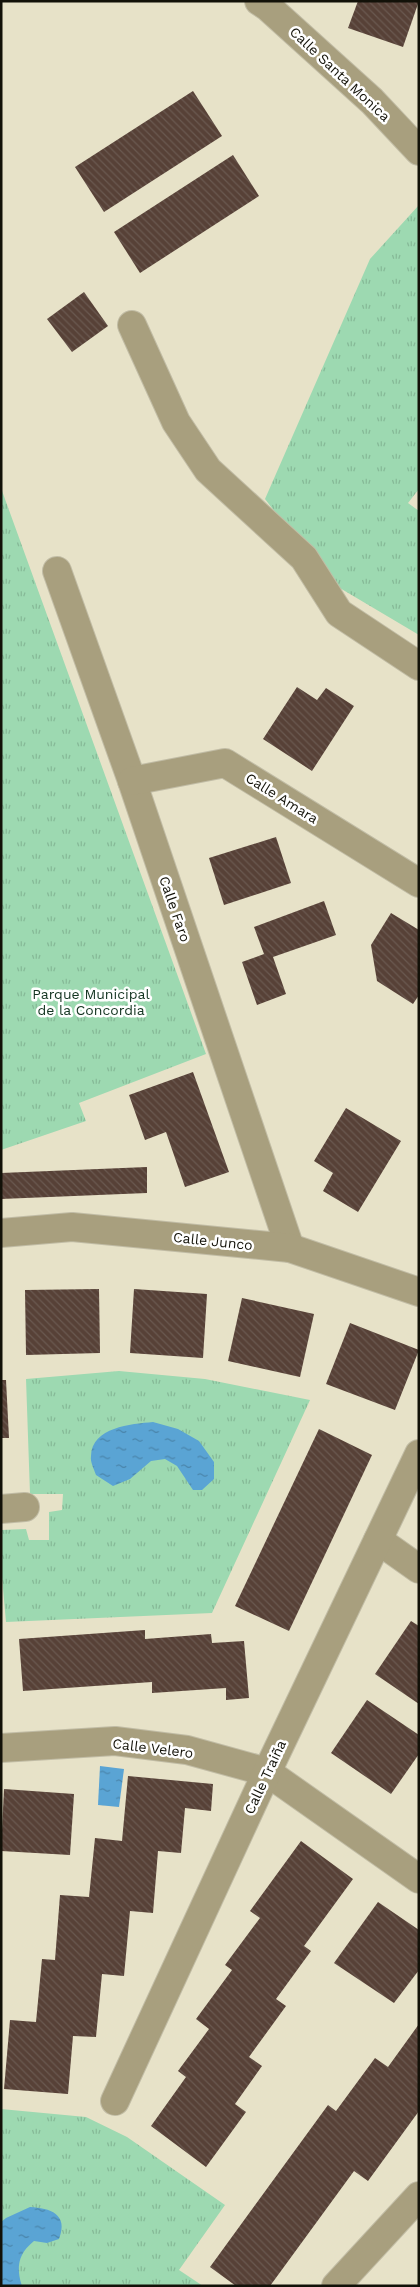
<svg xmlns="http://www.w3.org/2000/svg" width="420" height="2287" font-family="'Work Sans',sans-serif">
<defs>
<pattern id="park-tufts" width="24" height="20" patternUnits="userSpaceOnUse" patternTransform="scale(1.25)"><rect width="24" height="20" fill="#9dd9b1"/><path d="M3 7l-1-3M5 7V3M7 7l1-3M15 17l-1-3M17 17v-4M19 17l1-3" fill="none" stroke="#86b997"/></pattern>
<pattern id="water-ripples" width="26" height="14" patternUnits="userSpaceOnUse" patternTransform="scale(1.25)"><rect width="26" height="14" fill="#5aa4d4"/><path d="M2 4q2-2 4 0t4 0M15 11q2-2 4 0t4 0" fill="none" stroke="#4984aa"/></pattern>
<pattern id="building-back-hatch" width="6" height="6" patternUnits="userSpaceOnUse" patternTransform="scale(1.25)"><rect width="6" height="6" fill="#574137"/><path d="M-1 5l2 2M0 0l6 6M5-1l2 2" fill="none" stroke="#6a5950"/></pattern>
</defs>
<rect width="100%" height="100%" fill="#e7e2c8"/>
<g fill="url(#park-tufts)">
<path d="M419,205V489L408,503L419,511V635L328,581L265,499L370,259Z"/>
<path d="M1,488L206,1054L79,1103L86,1121L1,1150Z"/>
<path d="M119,1371L205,1379L310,1400L212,1613L6,1622L1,1566V1530L26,1529L29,1540H49V1512L62,1510L63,1494H30L26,1379Z"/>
<path d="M1,2109L86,2117L127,2137L225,2205L179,2270L203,2286H1Z"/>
</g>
<g fill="url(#water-ripples)">
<path d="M153,1422L178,1429L199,1441L214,1462V1479L202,1490H193L177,1466L165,1459L151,1461L130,1479L113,1486L96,1475C94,1469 90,1462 91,1456C92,1427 131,1424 153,1422Z"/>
<path d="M100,1766L124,1769L119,1807L98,1805Z"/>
<path d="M30,2207C50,2208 69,2214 59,2239L47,2243L34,2241C18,2254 16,2267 22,2286H1V2222L6,2218Z"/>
</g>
<g fill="url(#building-back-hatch)">
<path d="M358,1H419L403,47L348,28Z"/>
<path d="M193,91L222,136L104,212L75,167Z"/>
<path d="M233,155L259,196L140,273L114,232Z"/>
<path d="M84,292L108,326L72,352L47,319Z"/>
<path d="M297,687L317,700L326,688L354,706L312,771L263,739Z"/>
<path d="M276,837L291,883L224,905L209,858Z"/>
<path d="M324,901L336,935L273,957L286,994L257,1005L242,962L264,954L254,927Z"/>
<path d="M391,913L419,930V995L413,1004L377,981L371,945Z"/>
<path d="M193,1072L229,1172L185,1187L166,1132L145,1140L129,1095Z"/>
<path d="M346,1108L401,1141L358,1212L323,1191L333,1173L314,1161Z"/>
<path d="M147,1167V1193L1,1199V1173Z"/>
<path d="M99,1289L100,1353L26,1355L25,1290Z"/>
<path d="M134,1289L207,1294L203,1358L130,1353Z"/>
<path d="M242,1298L314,1314L300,1377L228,1361Z"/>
<path d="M350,1323L419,1350L395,1410L326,1384Z"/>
<path d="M1,1380H6L9,1438H1Z"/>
<path d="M319,1429L372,1455L289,1631L235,1606Z"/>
<path d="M411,1621L419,1626V1704L375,1674Z"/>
<path d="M145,1630V1639L211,1634L212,1643L244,1641L249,1698L226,1700V1688L152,1693V1682L23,1691L19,1639Z"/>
<path d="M367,1700L419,1735V1754L391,1794L331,1753Z"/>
<path d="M128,1776L213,1784L211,1811L185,1808L181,1853L158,1851L153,1913L130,1911L124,1976L102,1974L96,2037L73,2036L68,2094L4,2089L10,2020L36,2022L42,1959L55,1960L60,1895L89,1897L95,1838L122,1841Z"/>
<path d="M4,1789L74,1794L70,1855L1,1851Z"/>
<path d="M301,1841L353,1879L304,1946L311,1951L276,1999L286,2006L249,2057L262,2066L235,2104L246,2112L206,2167L151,2126L186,2077L178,2071L209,2029L196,2019L232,1970L225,1965L260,1918L250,1911Z"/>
<path d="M378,1902L419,1930V1970L394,2003L334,1963Z"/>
<path d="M419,2024V2111L368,2181L354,2171L270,2286H236L210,2267L328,2105L336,2111L375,2058L388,2067Z"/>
</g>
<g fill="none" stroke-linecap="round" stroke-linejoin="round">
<g stroke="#c1bca5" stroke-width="30">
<g id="minor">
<path d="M259,1L268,7L372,101L419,151"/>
<path d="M132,325L176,422L208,470L304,558L339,613L419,666"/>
<path d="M57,571L132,781L290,1248"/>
<path d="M132,781L225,763L419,883"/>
<path d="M1,1233L72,1227L290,1248L419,1292"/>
<path d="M1,1509L25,1507"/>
<path d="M378,1540L419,1569"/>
<path d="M1,1748L115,1741L187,1750L267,1772L419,1879"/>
<path d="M115,2101L267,1772L419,1454"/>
<path d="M336,2286L419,2196"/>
</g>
</g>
<use href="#minor" stroke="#a89f7e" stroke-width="28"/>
</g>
<g text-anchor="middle" stroke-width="5" stroke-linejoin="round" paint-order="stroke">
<g font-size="14" fill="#121108" stroke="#fff">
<text transform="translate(340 74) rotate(43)" y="5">Calle Santa Monica</text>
<text transform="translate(282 798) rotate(32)" y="5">Calle Amara</text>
<text transform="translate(175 909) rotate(71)" y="5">Calle Faro</text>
<text transform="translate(213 1241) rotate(6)" y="5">Calle Junco</text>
<text transform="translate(153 1748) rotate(7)" y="5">Calle Velero</text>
<text transform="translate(265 1777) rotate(-65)" y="5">Calle Traiña</text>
</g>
<g font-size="14" fill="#133420" stroke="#fff">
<text x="91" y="999">Parque Municipal<tspan x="91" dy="16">de la Concordia</tspan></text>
</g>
</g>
<rect width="420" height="2287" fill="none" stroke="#121108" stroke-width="5"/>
</svg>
